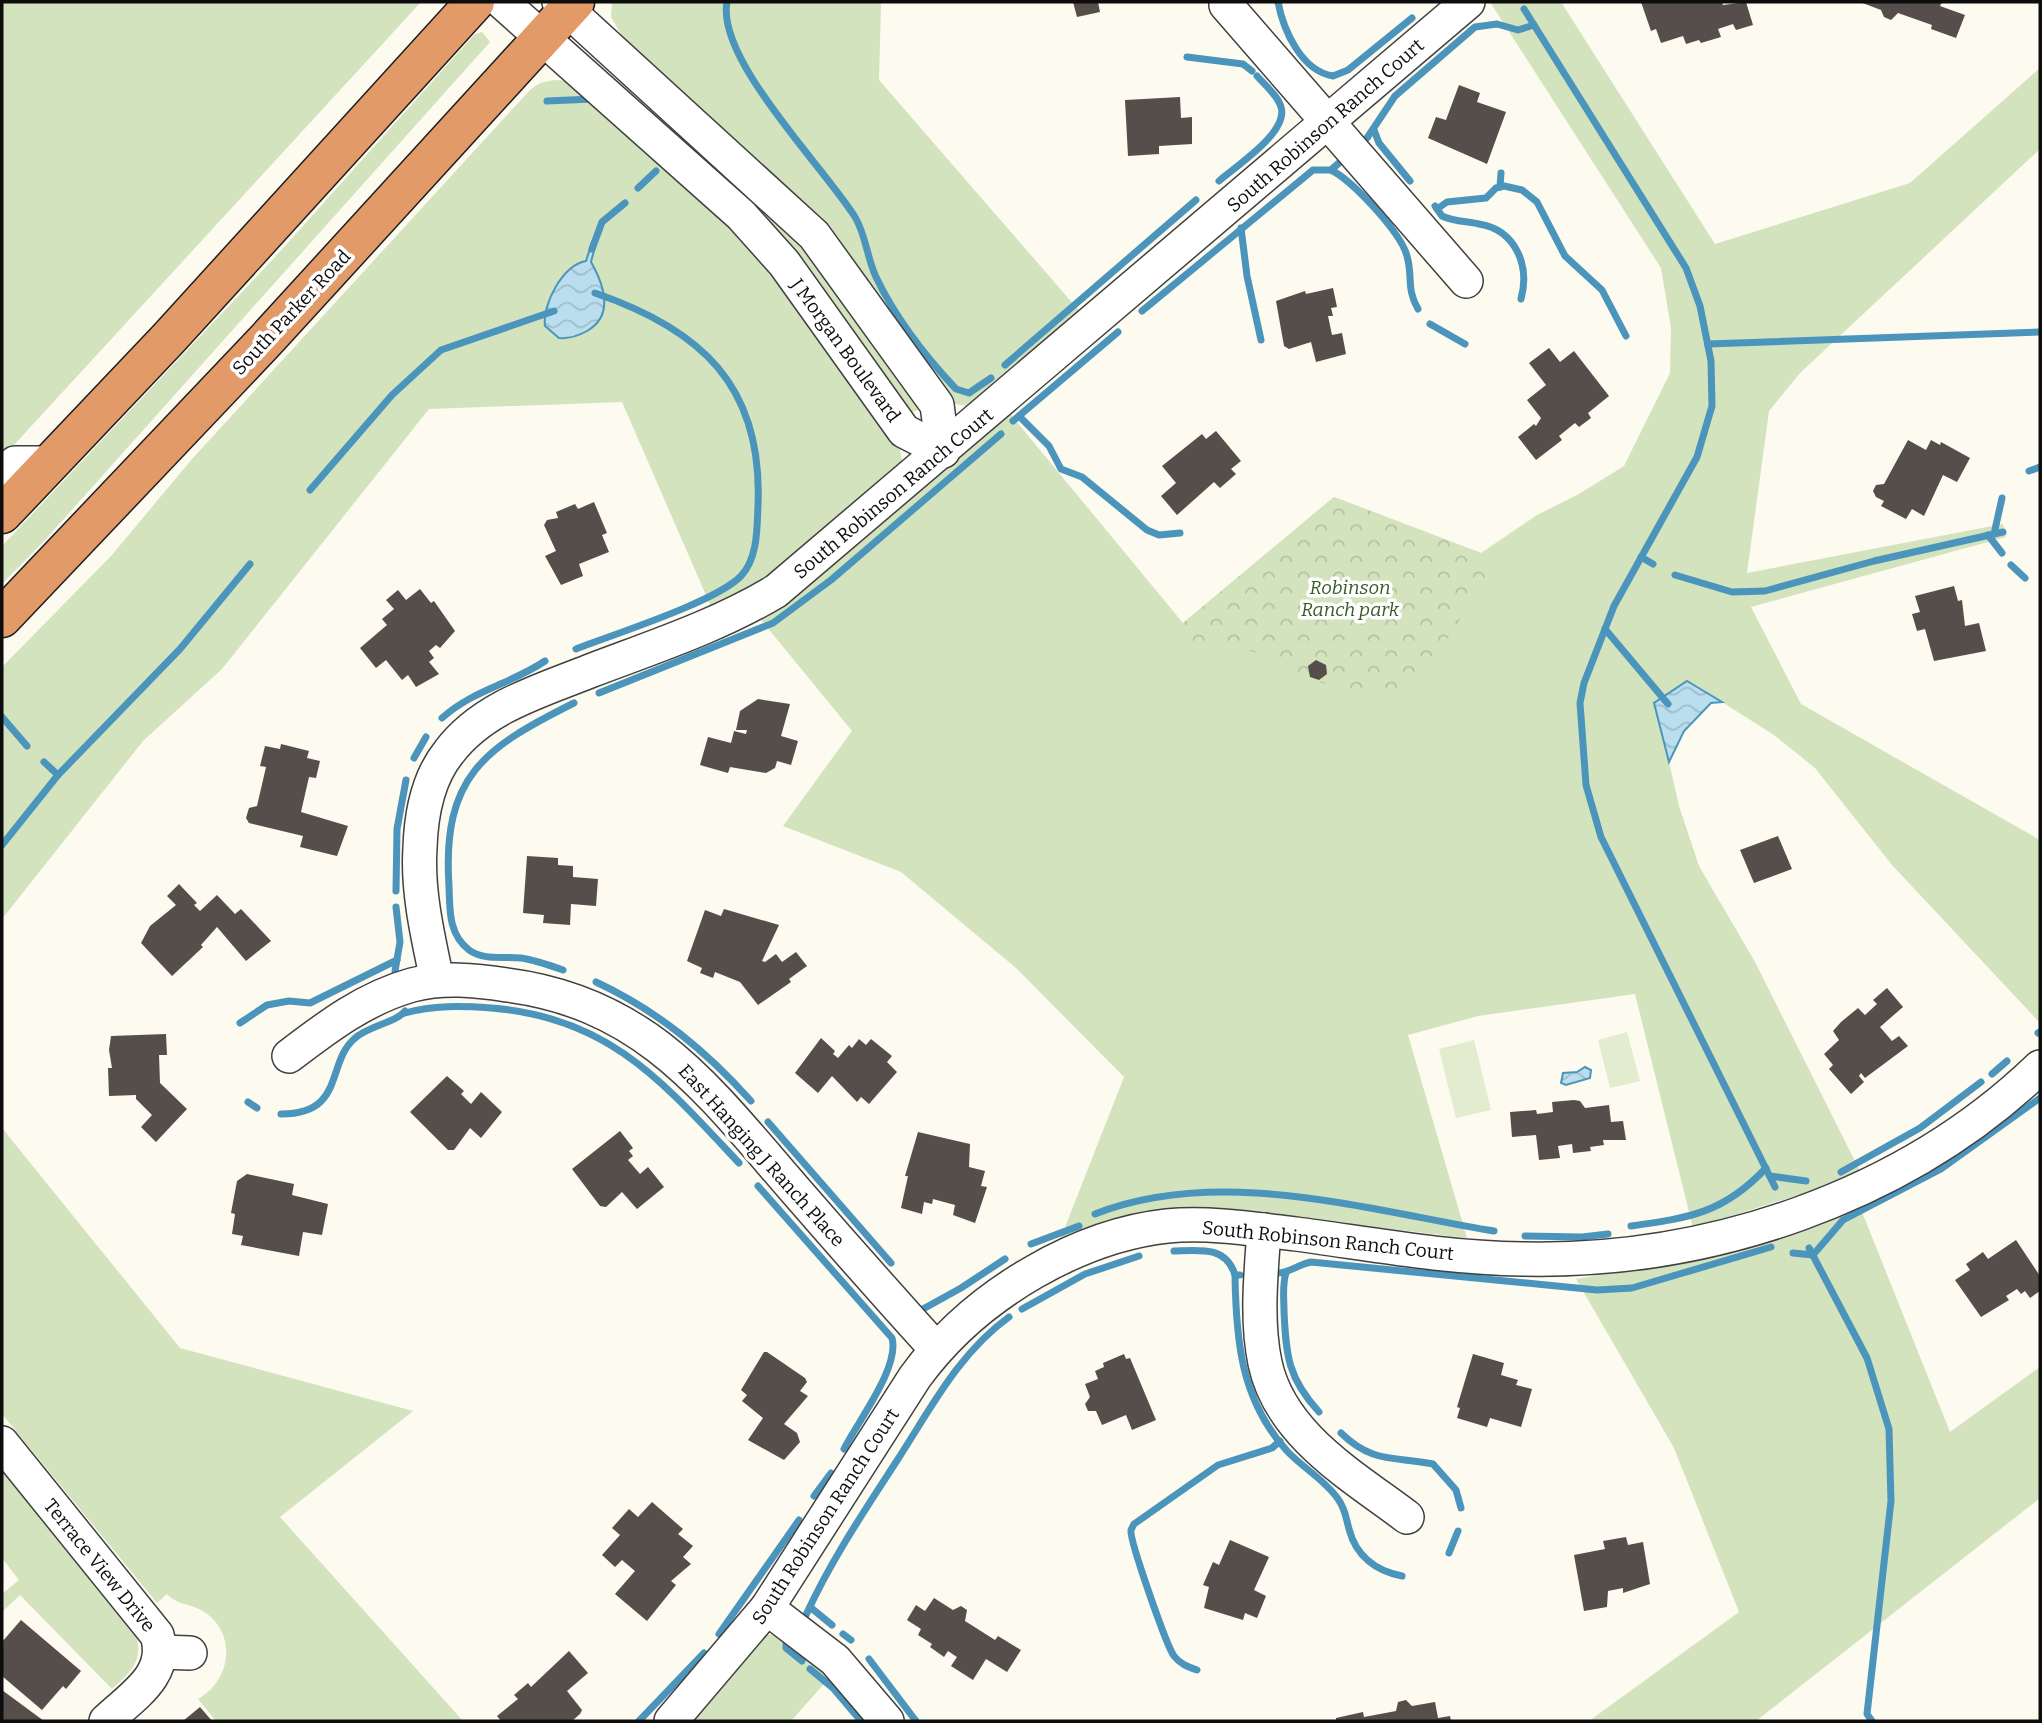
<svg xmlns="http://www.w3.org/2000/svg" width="2042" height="1723" font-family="Bitter,serif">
<defs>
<pattern id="park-crowns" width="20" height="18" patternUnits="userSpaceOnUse" patternTransform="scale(1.75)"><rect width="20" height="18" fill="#d3e3bd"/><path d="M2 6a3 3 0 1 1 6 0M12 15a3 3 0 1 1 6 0" fill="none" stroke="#b4c2a1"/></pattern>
<pattern id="water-waves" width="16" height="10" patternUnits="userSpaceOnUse" patternTransform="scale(1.75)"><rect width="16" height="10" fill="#badeee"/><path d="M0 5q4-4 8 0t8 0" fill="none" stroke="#9fbdcb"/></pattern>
</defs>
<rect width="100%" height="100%" fill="#fdfaf0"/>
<g fill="#d3e3bd">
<path d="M2,2H421L2,458Z"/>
<path d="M612,2H881L879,80L1082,314L972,407L950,403L818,221L786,187L622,36L611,17Z"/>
<path d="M1490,2H1561L1715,244L1910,183L2040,68V149L1800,373L1769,411L1747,573L2003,524L2006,537L1751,607L1801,704L2040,840V1023L1892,865L1815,768L1774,735L1722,702L1711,703L1684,731L1669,762L1679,806L1699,866L1755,962L1860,1171L1801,1194L1693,1228L1635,994L1478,1016L1408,1035L1467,1238L1231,1210L1113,1225L1060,1240L1124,1077L1016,968L901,872L783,826L852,731L758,616L1007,410L1183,623L1334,497L1481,553L1537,515L1579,494L1624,466L1670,373L1671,328L1661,268Z"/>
<path d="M482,32L490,42L45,540L2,584V546L276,256L474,35Z"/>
<path d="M608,75L730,181L784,220L920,405L918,410L910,413Z"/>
<path d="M554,80L575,81L754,247L898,440L902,460L897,471L769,580L712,609L622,402L429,409L222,669L143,741L2,919V667L112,555L192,459L530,90L540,83Z"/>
<path d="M2,1128L180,1348L413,1411L280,1517L463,1721H216L198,1699C231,1681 237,1635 206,1613C194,1604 176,1605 167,1594L157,1603L2,1414Z"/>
<path d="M1858,1202L1950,1432L2040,1367V1498L1756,1721H1589L1739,1612L1674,1448L1576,1279L1714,1256Z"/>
<path d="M2,1471L137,1639C143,1662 128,1674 112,1689L20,1595L2,1612V1594L19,1580L2,1558Z"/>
<path d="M778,1634L832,1675L791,1721H685L758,1642L768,1635Z"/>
</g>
<path fill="url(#park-crowns)" d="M1334,497L1481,553L1487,565V576L1416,690L1400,701L1313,681L1274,657L1236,648L1190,650L1180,645C1176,637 1176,629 1183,623Z"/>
<g fill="#e3ecce">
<path d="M1627,1032L1640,1081L1610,1088L1598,1040Z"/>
<path d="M1474,1040L1491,1110L1456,1118L1439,1049Z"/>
</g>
<g fill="url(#water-waves)" stroke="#4b95bc" stroke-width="2">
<path d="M592,242L596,243L591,262C604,285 615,315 587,331C578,336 570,339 559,338L545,326C542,304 563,265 586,261Z"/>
<path d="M1687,681L1722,702L1711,703L1684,731L1669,762L1654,703Z"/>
<path d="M1585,1067L1591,1070L1590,1078L1566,1085L1561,1083L1563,1073L1577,1072Z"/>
</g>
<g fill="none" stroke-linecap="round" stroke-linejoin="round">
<g stroke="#4b95bc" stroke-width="7">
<path d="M727,2C716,59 823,166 855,217C866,235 867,258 876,277C895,317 926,357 956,389L969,393L991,378"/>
<path d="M1278,2C1283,29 1301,71 1333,76L1348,70L1412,18"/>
<path d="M1524,9L1686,268L1700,306L1711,361L1712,406L1697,457L1614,606L1584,683L1580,703L1586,785L1601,837L1775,1187"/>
<path d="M1187,57L1243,64L1252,71"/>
<path d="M547,101L593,99"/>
<path d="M1374,130L1379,143L1410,181"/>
<path d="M1367,138L1395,96L1475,27L1497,24L1518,30L1534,25"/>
<path d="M1331,170C1353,181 1401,233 1407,256C1413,277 1406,288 1418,309"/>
<path d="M1219,181C1236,166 1289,132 1281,107C1278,96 1265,85 1257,76"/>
<path d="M1500,187L1501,173"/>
<path d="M638,188L656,171"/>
<path d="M1435,206L1442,216C1455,222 1466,221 1479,224C1516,230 1530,266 1521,299"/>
<path d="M1437,209L1447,202L1486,198L1496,188L1504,186L1522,190L1537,202L1565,256L1602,290L1626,336"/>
<path d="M1241,228L1247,276L1261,340"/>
<path d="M592,249L602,222L625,203"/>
<path d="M1142,311L1313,170H1331L1339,163"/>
<path d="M1430,324L1465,344"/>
<path d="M1708,344L2040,332"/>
<path d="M1005,365L1196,200"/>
<path d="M1019,416L1049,446L1061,469L1082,477L1147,530L1159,535L1180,533"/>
<path d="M1013,421L1118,332"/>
<path d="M2029,471L2040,467"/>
<path d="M310,490L392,395L441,350L554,311"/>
<path d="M1994,534L2002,498"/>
<path d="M1988,535L2002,553"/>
<path d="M1641,557L1653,564"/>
<path d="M2011,565L2025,578"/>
<path d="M1675,575L1732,592L1765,591L1874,561L2003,532"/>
<path d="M1605,629L1668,704"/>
<path d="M576,649C614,634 716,602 741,576C758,558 757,528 758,505C763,385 700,329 595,293"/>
<path d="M599,693L773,623L831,580L1001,434"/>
<path d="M2,717L27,746"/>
<path d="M442,718C473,690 511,684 545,661"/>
<path d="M414,758L426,737"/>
<path d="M44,762L58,775"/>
<path d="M2,845L58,775L180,649L250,564"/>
<path d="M396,891L397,829L406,780"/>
<path d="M563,970C549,965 535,960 521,958C504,956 484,961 469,950C448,934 450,909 449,886C442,776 484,748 574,703"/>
<path d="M395,971L400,942L396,907"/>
<path d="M596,982C658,1011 706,1051 751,1101"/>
<path d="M405,1013C433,1005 462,1006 491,1008C609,1017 663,1082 739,1163"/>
<path d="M240,1023L267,1005L289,1001L310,1003L397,960"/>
<path d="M2038,1033L2040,1032"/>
<path d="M1992,1074L2007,1061"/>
<path d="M248,1102L257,1108"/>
<path d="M281,1114C345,1114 326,1064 354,1039C367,1026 396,1023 405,1011"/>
<path d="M768,1122L891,1263"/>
<path d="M1841,1172L1920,1128L1981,1082"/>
<path d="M1770,1176L1806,1181"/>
<path d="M758,1186L892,1338C900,1367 858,1421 844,1449"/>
<path d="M1095,1214C1219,1165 1367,1210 1494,1231"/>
<path d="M1631,1226C1689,1218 1724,1213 1766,1168"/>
<path d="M1525,1236L1582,1237L1608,1234"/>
<path d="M1031,1244L1079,1226"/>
<path d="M1809,1248L1867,1358L1889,1429L1891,1501L1867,1714L1872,1721"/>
<path d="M1174,1251C1200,1250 1226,1246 1235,1275H1240"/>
<path d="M1793,1253L1813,1255L1843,1220L1941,1169L2040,1098"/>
<path d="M1278,1273C1289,1273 1299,1264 1311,1262L1597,1290L1632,1288L1771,1247"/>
<path d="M1286,1273C1282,1285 1284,1299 1284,1311C1286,1356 1288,1378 1319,1412"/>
<path d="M1235,1275C1236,1341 1241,1400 1287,1451C1303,1468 1325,1480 1338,1499C1345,1508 1346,1518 1349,1529C1356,1556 1376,1571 1402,1576"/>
<path d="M923,1309L961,1288L1005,1259"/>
<path d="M1022,1309L1085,1274L1139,1256"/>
<path d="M1341,1433C1373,1464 1394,1456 1433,1464L1456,1490L1461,1508"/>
<path d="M814,1496L831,1473"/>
<path d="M1449,1553L1458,1531"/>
<path d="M810,1607L832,1625"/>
<path d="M806,1615C831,1560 865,1510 898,1459C931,1408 959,1353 1009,1317"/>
<path d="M719,1634L799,1520"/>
<path d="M843,1634L851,1640"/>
<path d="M786,1644V1648L802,1661"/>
<path d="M869,1659L916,1721"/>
<path d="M810,1669L833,1688L861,1721"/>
<path d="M1197,1670C1188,1667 1180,1664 1174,1656C1167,1647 1129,1539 1131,1530L1134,1524L1218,1465L1272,1448L1280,1441"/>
<path d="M639,1721L704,1653"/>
</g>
</g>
<g fill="#554e4b">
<path d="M1073,2H1098L1100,12L1077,17Z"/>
<path d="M1641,2H1722L1723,5L1746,2L1753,25L1736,30L1733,24L1718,29L1721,37L1701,43L1699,40L1686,44L1683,36L1661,43L1656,29L1651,31Z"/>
<path d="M1860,2H1942L1940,6L1965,15L1956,38L1931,29L1932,25L1898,13L1891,20L1884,17L1881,10Z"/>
<path d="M1459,85L1480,93L1477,102L1506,112L1487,164L1428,138L1436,117L1446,120Z"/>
<path d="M1180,97L1181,118L1192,117V144L1159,146V154L1128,156L1125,100Z"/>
<path d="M1333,288L1337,307L1331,308L1333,316H1328L1332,335L1342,333L1346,354L1316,362L1311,342L1289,349L1284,346L1276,301L1305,291L1306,294Z"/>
<path d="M1549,348L1560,362L1574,351L1609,396L1588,413L1591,418L1579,427L1575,423L1559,436L1562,440L1536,460L1518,437L1534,424L1536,426L1541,418L1527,400L1546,385L1529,363Z"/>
<path d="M1216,431L1241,461L1231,469L1236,474L1220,488L1214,482L1177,515L1161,496L1176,483L1162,466L1202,434L1206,439Z"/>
<path d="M1908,440L1926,450L1931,440L1940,445L1941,442L1970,458L1957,482L1943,475L1924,516L1912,509L1906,519L1881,506L1884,501L1876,497L1873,491L1876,485L1884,484Z"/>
<path d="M594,502L607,533L602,535L609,552L579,564L583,576L561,585L545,556L556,551L544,525L547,520L558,518L556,512L575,504L578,509Z"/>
<path d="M1954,586L1958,601L1962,600L1965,626L1979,623L1986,651L1934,661L1925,629L1917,631L1912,614L1920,612L1915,596Z"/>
<path d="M420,589L431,603L434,601L455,631L440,648L436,645L429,651L434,658L429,662L439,674L416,687L408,675L402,680L386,660L376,668L360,648L387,625L382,619L394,609L386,600L398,590L406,600Z"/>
<path d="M1316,660L1326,665L1327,674L1319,680L1310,677L1308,666Z"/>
<path d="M758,699L790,704L781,736L798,741L791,765L777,761L775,768L766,773L730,767L728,773L700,765L708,737L731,743L734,731L746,734L747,730H736L740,711Z"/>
<path d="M281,744L309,751L307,758L320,761L316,778L309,777L301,812L348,826L337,856L300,847L303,836L249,823L246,818L249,808L257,806L266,767L260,766L265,746L280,749Z"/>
<path d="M1778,836L1792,869L1754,883L1740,850Z"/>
<path d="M527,856L558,858V865L573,866V877L598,879L596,906L571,904L570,925L543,923L544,915L523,913Z"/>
<path d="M179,884L197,903L194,905L200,911L217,895L235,914L241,909L271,941L246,961L217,927L201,945L203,947L172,976L141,943L150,926L176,905L167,896Z"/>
<path d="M724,909L779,925L762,961L765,962L776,954L782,962L796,952L807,966L789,979L791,982L758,1005L740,982L715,972L713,978L700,973L702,968L687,961L705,910L721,916Z"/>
<path d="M1887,988L1903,1007L1880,1027L1892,1041L1899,1036L1908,1046L1865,1078L1861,1073L1859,1076L1864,1082L1851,1094L1829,1069L1833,1065L1824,1054L1839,1040L1833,1031L1841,1022L1858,1008L1865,1015L1877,1004L1873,1000Z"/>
<path d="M166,1034L167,1055H159L160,1083L187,1109L156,1142L141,1127L152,1115L136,1099V1095L109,1096L108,1068H112L109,1050L111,1036Z"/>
<path d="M821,1038L835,1051L833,1054L838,1058L849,1045L852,1048L859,1039L866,1045L871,1039L892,1056L887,1062L897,1072L869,1104L861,1097L857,1102L832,1076L818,1093L795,1073Z"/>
<path d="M447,1076L464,1091L461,1094L471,1104L481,1092L502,1112L481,1138L470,1128L454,1150H448L410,1112Z"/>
<path d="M1574,1100L1580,1101L1585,1108L1609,1105L1611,1122L1623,1121L1626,1140H1603L1604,1145L1590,1147L1591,1151L1573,1153L1572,1144L1558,1146L1560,1158L1539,1160L1536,1135L1512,1137L1510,1112L1536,1110L1537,1114L1553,1112L1552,1102Z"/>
<path d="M620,1131L633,1148L629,1151L633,1156L628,1160L640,1174L648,1167L664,1187L637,1209L622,1192L606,1207L600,1206L572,1169Z"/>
<path d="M918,1132L970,1144L969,1167L985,1171L981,1186L987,1187L975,1223L953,1215L955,1205L933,1199L932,1204L924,1202L922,1214L901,1208L908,1176H905Z"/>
<path d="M247,1174L294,1184L292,1195L328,1204L322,1235L303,1232L299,1256L241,1245L243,1236L232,1234L235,1214L231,1213L237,1181Z"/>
<path d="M2016,1240L2040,1276V1291L2030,1298L2025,1291L2021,1294L2017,1289L2006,1296L2009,1300L1981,1317L1955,1280L1970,1270L1966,1264L1983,1252L1988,1259Z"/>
<path d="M764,1352H767L805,1378L807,1382L800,1391L808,1396L784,1424L797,1433L800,1442L784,1460L748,1440L763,1418L742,1401L747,1395L741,1390Z"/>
<path d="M1124,1354L1126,1359L1130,1358L1156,1420L1132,1430L1126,1415L1102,1425L1096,1411H1088L1085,1404L1090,1397L1085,1384L1098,1379L1095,1371L1104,1367L1103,1363Z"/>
<path d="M1473,1354L1504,1363L1501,1375L1518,1380L1516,1385L1532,1389L1521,1427L1490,1418L1487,1427L1457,1418L1460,1408L1457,1407Z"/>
<path d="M652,1502L683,1529L678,1534L693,1546L683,1557L691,1564L671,1581L676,1585L647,1621L615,1594L635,1571L622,1560L615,1567L602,1555L620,1535L612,1528L629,1509L638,1517Z"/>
<path d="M1626,1537L1628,1545L1643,1542L1650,1584L1623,1593V1588L1608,1591L1607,1607L1584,1611L1574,1555L1605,1549L1603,1541Z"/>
<path d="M1230,1540L1269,1557L1254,1590L1266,1596L1257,1618L1245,1613L1243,1620L1204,1608L1209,1587L1203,1585L1213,1562L1219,1565Z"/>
<path d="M934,1598L953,1610L961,1606L967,1610L965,1621L995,1640L998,1636L1021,1650L1007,1672L986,1659L973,1680L951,1666L957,1657L948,1651L944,1657L930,1647L932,1644L918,1635L921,1629L907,1620L916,1605L925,1611Z"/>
<path d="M21,1620L81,1671L66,1689L63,1686L42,1710L2,1676V1642Z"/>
<path d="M569,1651L588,1673L567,1691L582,1710L580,1714L572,1721H501L497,1716L518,1699L514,1695L528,1683L531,1687Z"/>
<path d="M2,1690L44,1721H2Z"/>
<path d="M1406,1700L1412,1706L1435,1702L1438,1718L1450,1716L1451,1721H1336V1718L1363,1712L1364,1717L1396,1711L1398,1702Z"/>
<path d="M200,1707L212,1721H183Z"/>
</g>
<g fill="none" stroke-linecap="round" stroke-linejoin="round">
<g stroke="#404040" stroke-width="36">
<g id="minor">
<path d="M502,2L741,215L784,263L904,431L943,451"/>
<path d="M559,2L814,235L937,405L943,451"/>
<path d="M1226,5L1466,281"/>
<path d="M2,473L15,463H52"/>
<path d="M437,980C428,937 417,891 420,848C421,815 428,778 449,752C483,707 540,691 590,671C653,647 718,626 776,591L1468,2"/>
<path d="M289,1056C327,1027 365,998 412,985C443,977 475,980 507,985C647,1003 709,1091 796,1191C842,1244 889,1297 936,1349"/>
<path d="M1264,1230C1261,1274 1256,1320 1265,1363C1280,1435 1353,1476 1407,1517"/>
<path d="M2,1443L157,1635C170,1675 131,1697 106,1721"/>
<path d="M767,1608L835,1660L887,1721"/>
<path d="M160,1652L190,1653"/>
<path d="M671,1721L767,1608L915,1377C947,1333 987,1299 1034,1272C1074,1249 1121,1231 1167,1226C1209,1222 1254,1229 1296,1234C1371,1244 1446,1258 1522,1259C1708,1263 1904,1198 2040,1067"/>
</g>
</g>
<g stroke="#1e1e1e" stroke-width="41">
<g id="highway">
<path d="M2,514L169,338L475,2"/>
<path d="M2,618L267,339L575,2"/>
</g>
</g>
<use href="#minor" stroke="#fff" stroke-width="33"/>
<use href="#highway" stroke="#e29a69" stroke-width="38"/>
</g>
<g text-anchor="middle" stroke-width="7" stroke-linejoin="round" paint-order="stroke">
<g font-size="19" fill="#0d0d0d" stroke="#fff">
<text transform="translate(1325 125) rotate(-41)" y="7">South Robinson Ranch Court</text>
<text transform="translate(291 312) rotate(-47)" y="7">South Parker Road</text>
<text transform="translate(846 350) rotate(54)" y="7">J Morgan Boulevard</text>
<text transform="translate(893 493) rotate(-40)" y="7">South Robinson Ranch Court</text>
<text transform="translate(762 1155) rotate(48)" y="7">East Hanging J Ranch Place</text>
<text transform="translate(1328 1240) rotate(6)" y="7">South Robinson Ranch Court</text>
<text transform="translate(825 1516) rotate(-57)" y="7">South Robinson Ranch Court</text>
<text transform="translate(100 1565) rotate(51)" y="7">Terrace View Drive</text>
</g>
<g font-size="19" font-style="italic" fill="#345d26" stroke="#fff">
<text x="1350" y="594">Robinson<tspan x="1350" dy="22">Ranch park</tspan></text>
</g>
</g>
<rect width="2042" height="1723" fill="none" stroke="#0d0d0d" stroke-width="7"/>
</svg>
